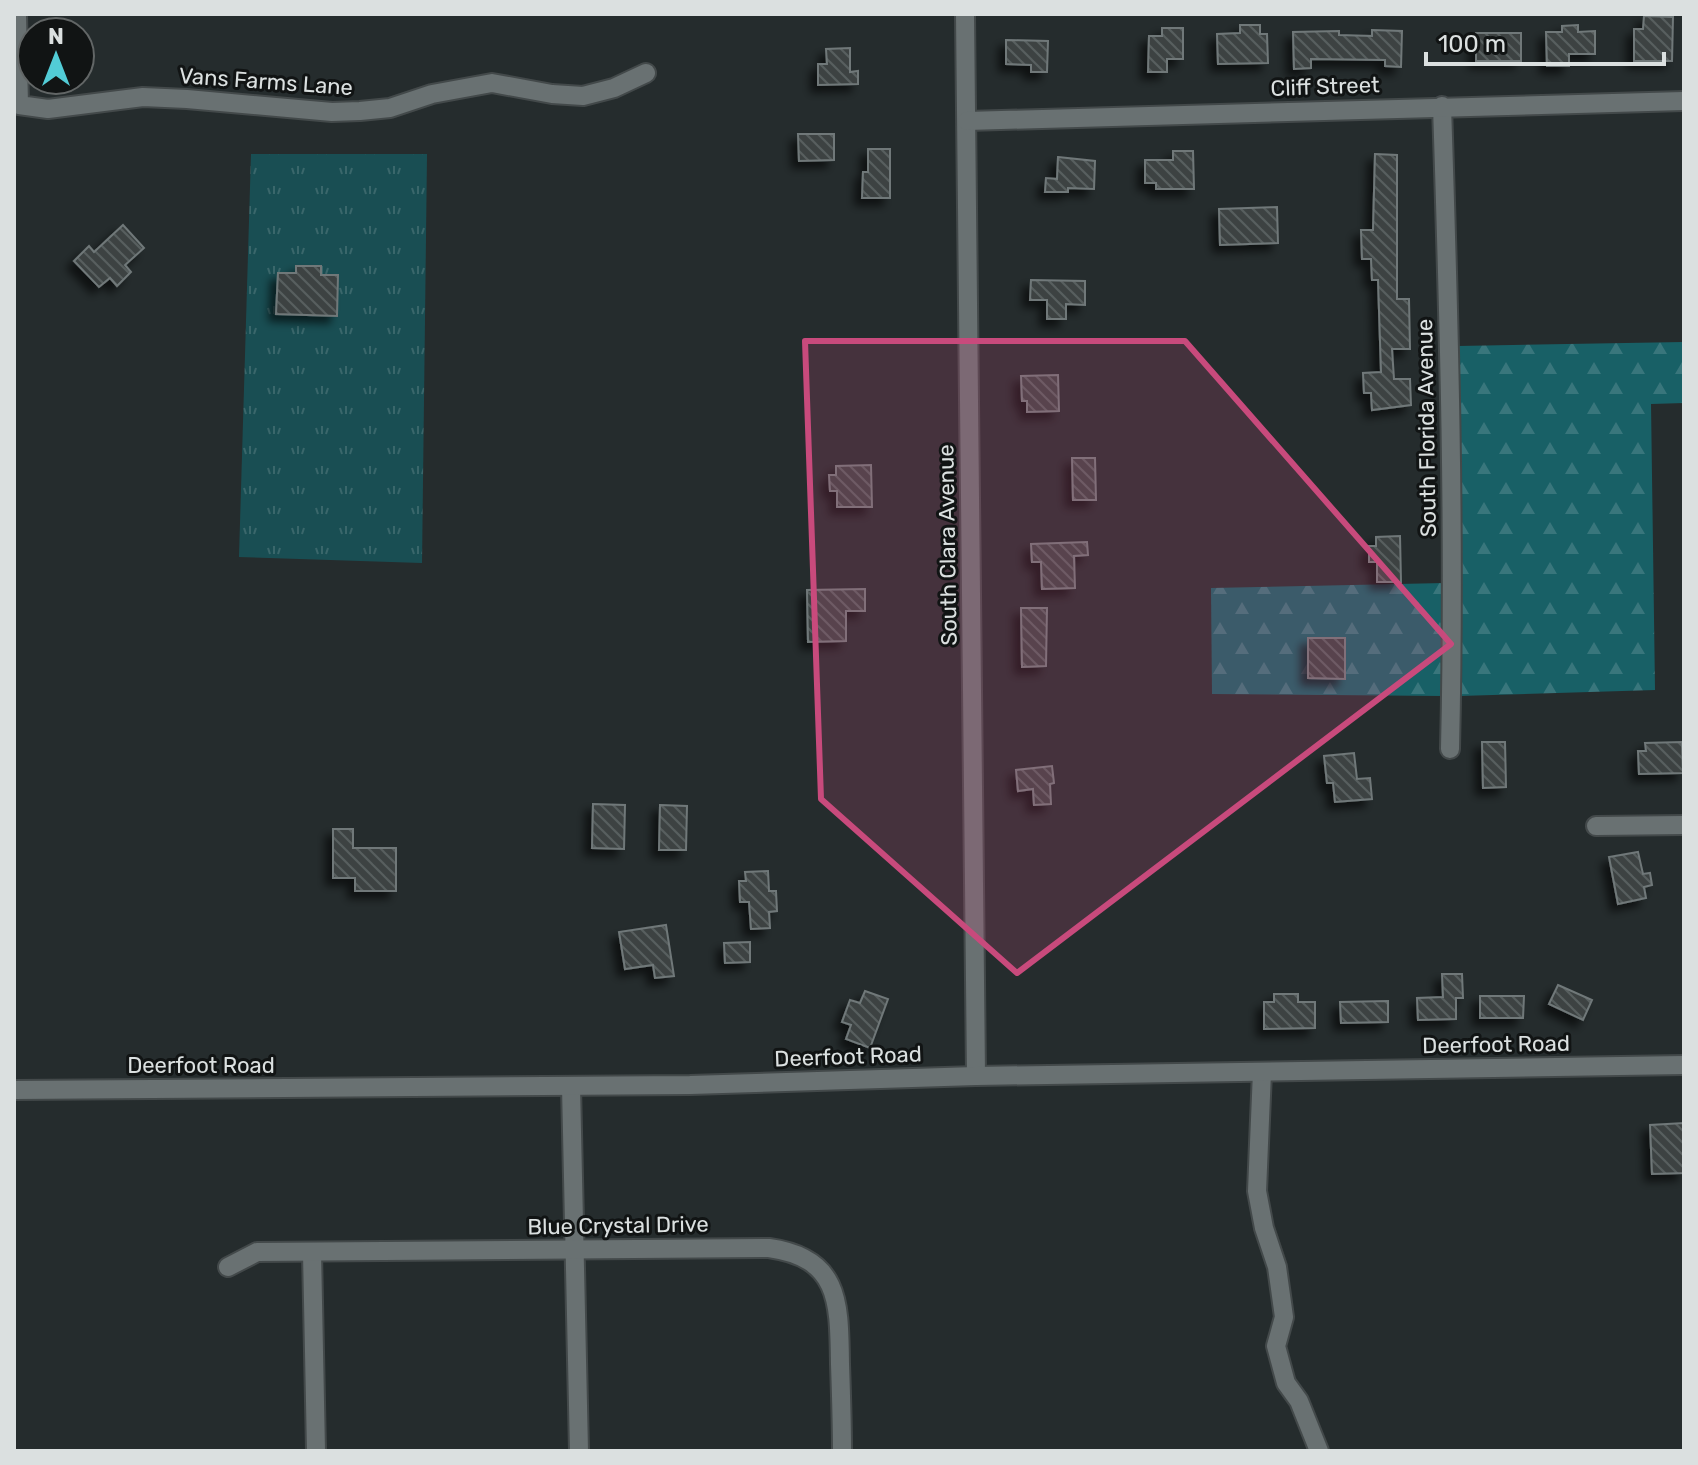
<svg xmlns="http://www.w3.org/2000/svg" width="1698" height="1465" font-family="Rubik,sans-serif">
<defs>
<pattern id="grass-tufts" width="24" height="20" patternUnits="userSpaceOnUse" patternTransform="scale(2)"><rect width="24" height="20" fill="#194e53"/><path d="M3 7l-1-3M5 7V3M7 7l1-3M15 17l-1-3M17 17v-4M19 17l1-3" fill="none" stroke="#3a676b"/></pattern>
<pattern id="forest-firs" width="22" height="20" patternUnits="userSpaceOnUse" patternTransform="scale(2)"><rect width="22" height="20" fill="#186066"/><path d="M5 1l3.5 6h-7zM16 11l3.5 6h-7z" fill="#39767c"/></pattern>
<pattern id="building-back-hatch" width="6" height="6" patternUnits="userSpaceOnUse" patternTransform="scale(2)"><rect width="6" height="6" fill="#3c4343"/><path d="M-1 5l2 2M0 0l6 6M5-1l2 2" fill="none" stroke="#585e5e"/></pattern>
<filter id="shadow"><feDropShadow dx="-7" dy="7" stdDeviation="4" flood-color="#0009"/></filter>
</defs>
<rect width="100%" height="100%" fill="#252c2d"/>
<path fill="url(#grass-tufts)" d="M251,154H427L422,563L239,557Z"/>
<g fill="url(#forest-firs)">
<path d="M1684,342V403L1651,404L1655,690L1459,696L1461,585L1458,346Z"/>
<path d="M1445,583L1443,696L1212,694L1211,588Z"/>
</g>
<g fill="url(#building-back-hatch)" stroke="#707879" stroke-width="2" filter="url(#shadow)">
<path d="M1644,16L1673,17L1672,61H1634V29H1643Z"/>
<path d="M1240,25H1260V34H1267L1268,63L1218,64L1217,34L1240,33Z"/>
<path d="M1578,25V32L1595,31V54H1569V66H1547L1546,32H1562V26Z"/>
<path d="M1162,28H1183V59H1167V72H1148L1149,36H1162Z"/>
<path d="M1372,30L1402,31L1401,67L1385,66V60L1311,59V68L1294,69L1293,32L1339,31V35L1372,36Z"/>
<rect x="1476" y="33" width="45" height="28"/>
<path d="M1006,40L1048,41L1047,72H1031V65L1006,64Z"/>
<path d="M850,48V72L858,71V84L818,85V64H827L826,49Z"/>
<path d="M798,134H834V160L799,161Z"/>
<path d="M868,149H890V198H862L863,172H868Z"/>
<path d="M1173,151H1193L1194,189H1156V183H1145V160H1173Z"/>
<path d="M1375,154L1397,155V299H1409L1410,349H1392L1394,379H1410L1411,405L1372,410L1371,393H1364L1363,373L1381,372L1378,280H1372L1371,259H1362L1361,230H1373Z"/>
<path d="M1058,157L1095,161L1094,189L1068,188V192H1045L1046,178L1057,179Z"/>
<path d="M1277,207L1278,243L1220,245L1219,209Z"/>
<path d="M123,225L144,248L125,265L131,272L117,286L110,278L99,287L74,261L89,246L94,252Z"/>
<path d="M296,266H321V275H338L337,316L276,314L278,273H296Z"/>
<path d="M1031,280L1085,281V305L1066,304V319H1047V300H1030Z"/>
<path d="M1058,375L1059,411L1027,412V401H1022L1021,376Z"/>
<path d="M1072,458H1095L1096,500H1073Z"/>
<path d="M871,465L872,507H837V491H830L829,475H836V466Z"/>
<path d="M1400,536L1401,582H1377V562H1369V546H1376V537Z"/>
<path d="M1087,542L1088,555L1074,556L1075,588L1042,589L1041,562H1032L1031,544Z"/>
<path d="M865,589V611H846V641L808,642L807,590Z"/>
<path d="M1021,608H1047L1046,666L1022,667Z"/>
<path d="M1308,638H1345V679L1308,678Z"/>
<path d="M1482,742H1505L1506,787L1483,788Z"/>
<path d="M1682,742L1683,773L1639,774L1638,751H1646L1645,743Z"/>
<path d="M1354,753L1357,779L1370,778L1372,799L1335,802L1333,783H1327L1324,756Z"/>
<path d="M1052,766L1054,783L1050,784L1051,804L1034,805L1033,789L1018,791L1016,770Z"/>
<path d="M593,804L625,805L624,849L592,848Z"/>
<path d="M660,805L687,806L686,850H659Z"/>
<path d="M333,829H353V848H396V891H355V878H333Z"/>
<path d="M1638,852L1643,874L1650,873L1652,885L1644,887L1646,898L1618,904L1609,857Z"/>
<path d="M768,871L769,891H776L777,911L769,912L770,928L751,929L749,902H740L739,881H746L745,872Z"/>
<path d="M666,925L674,976L655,978L653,965L625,969L619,932Z"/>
<path d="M750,942V962L725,963L724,943Z"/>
<path d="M1442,974H1462L1463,998H1456V1019L1418,1020L1417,998L1443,997Z"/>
<path d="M1558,985L1592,1000L1583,1020L1549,1004Z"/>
<path d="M865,991L888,999L870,1048L846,1039L851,1025L842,1022L850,1000L860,1003Z"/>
<path d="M1274,994H1298V1002H1315V1028L1264,1029V1002H1274Z"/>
<path d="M1480,996H1524L1523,1018H1480Z"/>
<path d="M1388,1001V1022L1341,1023L1340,1002Z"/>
<path d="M1684,1123V1173L1652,1174L1650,1125Z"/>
</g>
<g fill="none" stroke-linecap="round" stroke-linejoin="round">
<g stroke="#43494a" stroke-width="22">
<g id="minor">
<path d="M17,14L19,105L48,109L143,97L187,99L332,112L360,111L390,108L432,94L492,83L552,94L583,96L614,88L646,73"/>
<path d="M965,14L976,1076"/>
<path d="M1442,106C1449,320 1455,534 1450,749"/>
<path d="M967,121L1684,101"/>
<path d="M1596,826L1684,825"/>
<path d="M1262,1072L1257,1191L1264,1228L1277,1267L1284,1317L1276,1346L1286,1383L1299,1401L1319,1451"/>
<path d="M571,1086L579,1451"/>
<path d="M14,1090L690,1085L976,1076L1684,1065"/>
<path d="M312,1252L316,1451"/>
<path d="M228,1267L257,1252L769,1248C841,1258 839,1304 840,1364C841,1393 842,1422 842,1451"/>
</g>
</g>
<use href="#minor" stroke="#697172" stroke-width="18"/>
</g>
<path fill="#c84a7c" fill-opacity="0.2" stroke="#c84a7c" stroke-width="6" stroke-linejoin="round" d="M805,341H1185L1451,644L1017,973L821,799Z"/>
<g text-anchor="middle" stroke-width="6" stroke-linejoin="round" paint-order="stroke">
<g font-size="22" fill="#dbe0e0" stroke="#111414">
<text transform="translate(266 81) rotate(4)" y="8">Vans Farms Lane</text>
<text transform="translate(1325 86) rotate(-2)" y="8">Cliff Street</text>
<text transform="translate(1426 428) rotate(-91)" y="8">South Florida Avenue</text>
<text transform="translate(947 545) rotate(-91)" y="8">South Clara Avenue</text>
<text transform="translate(1496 1044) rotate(-1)" y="8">Deerfoot Road</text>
<text transform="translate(848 1056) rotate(-2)" y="8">Deerfoot Road</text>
<text x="201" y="1073">Deerfoot Road</text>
<text transform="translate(618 1225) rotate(-1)" y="8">Blue Crystal Drive</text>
</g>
</g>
<rect width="1698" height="1465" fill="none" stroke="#dbe0e0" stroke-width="32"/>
<g transform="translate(56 56)"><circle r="38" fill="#111414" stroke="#626666" stroke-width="2"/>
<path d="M0-6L14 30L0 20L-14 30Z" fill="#52ccd6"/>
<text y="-12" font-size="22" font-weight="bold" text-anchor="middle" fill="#dbe0e0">N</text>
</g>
<path d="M1426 52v12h238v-12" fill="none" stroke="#dbe0e0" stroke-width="4"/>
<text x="1438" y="52" font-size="24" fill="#dbe0e0" stroke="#111414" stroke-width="6" paint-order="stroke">100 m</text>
</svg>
